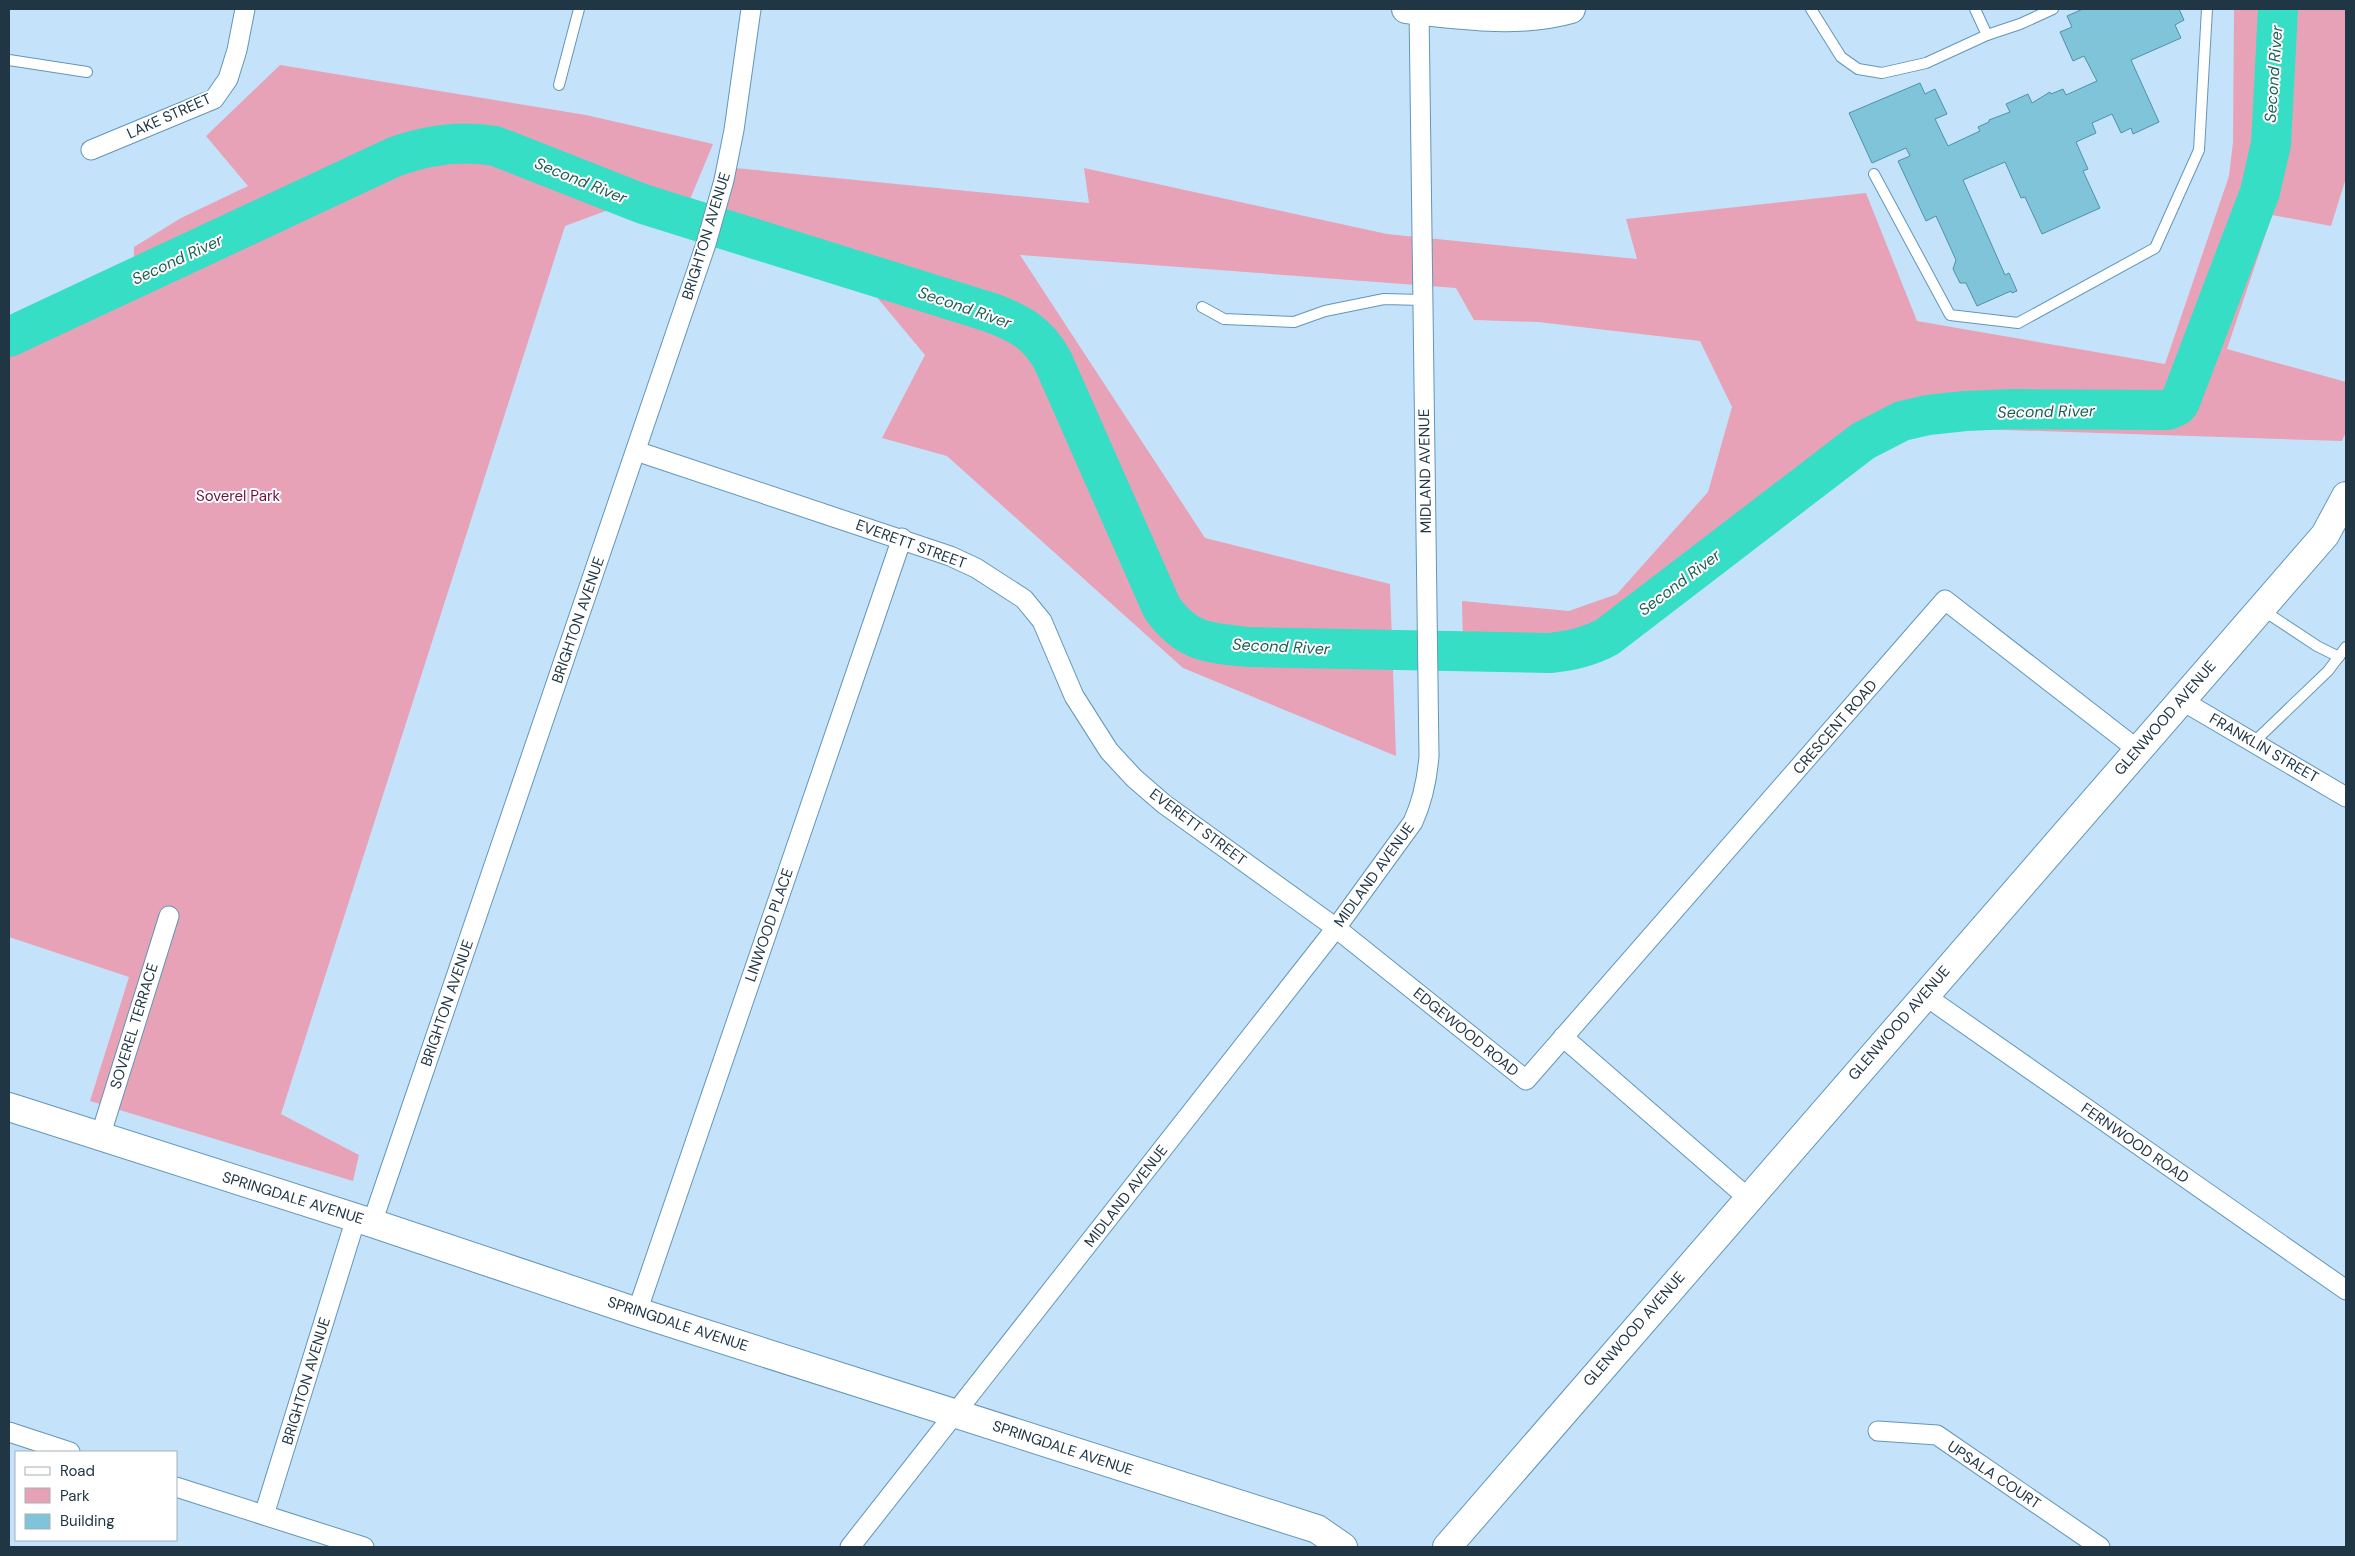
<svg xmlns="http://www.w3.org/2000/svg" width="2355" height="1556" font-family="'DM Sans',sans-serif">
<rect width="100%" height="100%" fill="#c4e3fa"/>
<g fill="#e8a2b7">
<path d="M2234,9H2346V178L2331,226L2272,215L2227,349L2346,382V432L2342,441L1914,427L1604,645L1463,646L1462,601L1569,611L1617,594L1708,492L1732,407L1700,341L1538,322L1474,320L1456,288L1020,255L1205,538L1390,584L1396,756L1183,668L947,456L882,438L925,355L870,289L755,251L713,240L735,168L1089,203L1084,168L1387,234L1637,259L1626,219L1866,193L1917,321L2165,364L2229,176L2233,142Z"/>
<path d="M280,65L586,115L713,144L681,221L619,206L565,226L281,1114L359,1155L353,1181L90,1101L129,977L9,937V350L133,293L134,247L181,218L248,186L206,136Z"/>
</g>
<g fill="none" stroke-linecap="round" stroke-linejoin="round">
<path stroke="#35dec4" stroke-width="40" d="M9,337L394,157C427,145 460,140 495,146L643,204L989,312C1018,322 1038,333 1053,361L1162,608C1187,643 1209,643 1249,647L1550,653C1571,651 1589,647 1607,637L1863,441L1902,421L1928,415L1965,411L2012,409L2168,410L2177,406L2180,402L2260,192L2271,144L2278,9"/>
</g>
<path fill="#7fc4d9" stroke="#4e92a7" d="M2083,9H2179L2184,20L2175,25L2181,38L2131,60L2159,122L2133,134L2131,128L2121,133L2112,114L2092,123L2096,133L2076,142L2088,169L2083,171L2100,208L2042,234L2025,197L2021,198L2005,162L1963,180L2005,275L2009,273L2017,291L2012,293L2011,291L1977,306L1966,283H1960L1953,269L1956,260L1936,216L1926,221L1898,161L1910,156L1906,148L1872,163L1849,113L1920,83L1925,94L1935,89L1947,114L1935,119L1948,146L1980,131L1978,127L1989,122V120L2010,112L2006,104L2028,94L2032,103L2050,92L2051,94L2063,89L2066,95L2097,81L2084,56L2073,61L2060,32L2072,27L2067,16Z"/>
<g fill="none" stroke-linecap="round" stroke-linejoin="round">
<g stroke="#6296b9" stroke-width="12">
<g id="lane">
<path d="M1811,9L1841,57L1858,69L1882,73L1926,63L1987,35L2020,24L2053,9"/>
<path d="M1975,9L1987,35"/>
<path d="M9,60L87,72"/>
<path d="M559,85L579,9"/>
<path d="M1874,174L1950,315L2018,323L2155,248L2199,150L2207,9"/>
<path d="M1202,307L1224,319L1294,322L1325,311L1384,299L1423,300"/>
<path d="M2261,609L2317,646L2339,657"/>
<path d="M2254,742L2328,671L2346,647"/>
</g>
</g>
<g stroke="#6296b9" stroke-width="21">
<g id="street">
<path d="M91,150L214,99L228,79L237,50L245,9"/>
<path d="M636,451L950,556L976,568L1024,599L1042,621L1074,696L1109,751L1134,778L1164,804L1336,928L1526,1080L1945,600L2138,750"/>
<path d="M2181,700L2346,797"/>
<path d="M1924,995L2346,1290"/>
<path d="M1563,1037L1748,1198"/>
<path d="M100,1137L169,916"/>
<path d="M372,1223L706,244L724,180L734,130L751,9"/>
<path d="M637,1312L902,538"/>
<path d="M1878,1431L1937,1435L2100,1547"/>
<path d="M9,1432L70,1452"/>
<path d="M176,1487L364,1547"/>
<path d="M264,1515L356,1218"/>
<path d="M850,1547L1336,928L1413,822C1423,800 1427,781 1429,756L1419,9"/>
</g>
</g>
<g stroke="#6296b9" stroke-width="30">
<g id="secondary">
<path d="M1406,9C1459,15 1518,24 1571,9"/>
<path d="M9,1107L372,1223L637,1312L1317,1529L1343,1547"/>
<path d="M1447,1547L2325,535L2346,496"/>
</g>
</g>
<use href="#lane" stroke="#fff" stroke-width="10"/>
<use href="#street" stroke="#fff" stroke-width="19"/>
<use href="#secondary" stroke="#fff" stroke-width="28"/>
</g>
<g text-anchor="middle" stroke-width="4" stroke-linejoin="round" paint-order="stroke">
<g font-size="15" fill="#203645" stroke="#fff">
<text transform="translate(169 116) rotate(-24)" y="5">LAKE STREET</text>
<text transform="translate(706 236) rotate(-73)" y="5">BRIGHTON AVENUE</text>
<text transform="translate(1425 471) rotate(-91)" y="5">MIDLAND AVENUE</text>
<text transform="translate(911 544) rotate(20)" y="5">EVERETT STREET</text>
<text transform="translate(578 620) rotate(-71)" y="5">BRIGHTON AVENUE</text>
<text transform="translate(2165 718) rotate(-49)" y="5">GLENWOOD AVENUE</text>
<text transform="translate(1835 727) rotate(-49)" y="5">CRESCENT ROAD</text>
<text transform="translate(2264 748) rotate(30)" y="5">FRANKLIN STREET</text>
<text transform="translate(1198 827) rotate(37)" y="5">EVERETT STREET</text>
<text transform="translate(1374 875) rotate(-54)" y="5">MIDLAND AVENUE</text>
<text transform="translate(769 925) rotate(-71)" y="5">LINWOOD PLACE</text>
<text transform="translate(447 1003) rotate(-71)" y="5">BRIGHTON AVENUE</text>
<text transform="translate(1899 1023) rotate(-49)" y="5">GLENWOOD AVENUE</text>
<text transform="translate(134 1026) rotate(-73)" y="5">SOVEREL TERRACE</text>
<text transform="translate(1466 1032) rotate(39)" y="5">EDGEWOOD ROAD</text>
<text transform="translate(2135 1143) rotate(35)" y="5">FERNWOOD ROAD</text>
<text transform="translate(1126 1196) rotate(-52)" y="5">MIDLAND AVENUE</text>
<text transform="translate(293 1198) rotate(17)" y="5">SPRINGDALE AVENUE</text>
<text transform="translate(678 1324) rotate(18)" y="5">SPRINGDALE AVENUE</text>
<text transform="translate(1634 1329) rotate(-49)" y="5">GLENWOOD AVENUE</text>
<text transform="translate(306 1381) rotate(-73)" y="5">BRIGHTON AVENUE</text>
<text transform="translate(1063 1448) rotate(18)" y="5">SPRINGDALE AVENUE</text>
<text transform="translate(1994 1475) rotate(34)" y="5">UPSALA COURT</text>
</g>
<g font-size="15" fill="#700e3b" stroke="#fff">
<text x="238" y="501">Soverel Park</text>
</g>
<g font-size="16" font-style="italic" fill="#1d5e53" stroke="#fff">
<text transform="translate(2273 74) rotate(-86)" y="6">Second River</text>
<text transform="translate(581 180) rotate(22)" y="6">Second River</text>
<text transform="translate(177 259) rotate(-25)" y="6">Second River</text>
<text transform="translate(965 307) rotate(19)" y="6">Second River</text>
<text transform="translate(2046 411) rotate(-1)" y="6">Second River</text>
<text transform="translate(1679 582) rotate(-37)" y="6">Second River</text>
<text transform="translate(1281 646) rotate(3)" y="6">Second River</text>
</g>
</g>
<rect width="2355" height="1556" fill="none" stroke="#203645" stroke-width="20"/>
<rect x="15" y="1451" width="162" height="90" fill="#ffffff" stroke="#a6afb5"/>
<rect x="25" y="1467" width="25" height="8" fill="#ffffff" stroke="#a6afb5"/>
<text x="60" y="1476" font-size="15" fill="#203645">Road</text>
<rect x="25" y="1488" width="25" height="15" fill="#e8a2b7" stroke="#a6afb5"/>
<text x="60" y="1501" font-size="15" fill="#203645">Park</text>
<rect x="25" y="1514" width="25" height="15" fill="#7fc4d9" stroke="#a6afb5"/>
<text x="60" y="1526" font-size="15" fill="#203645">Building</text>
</svg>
